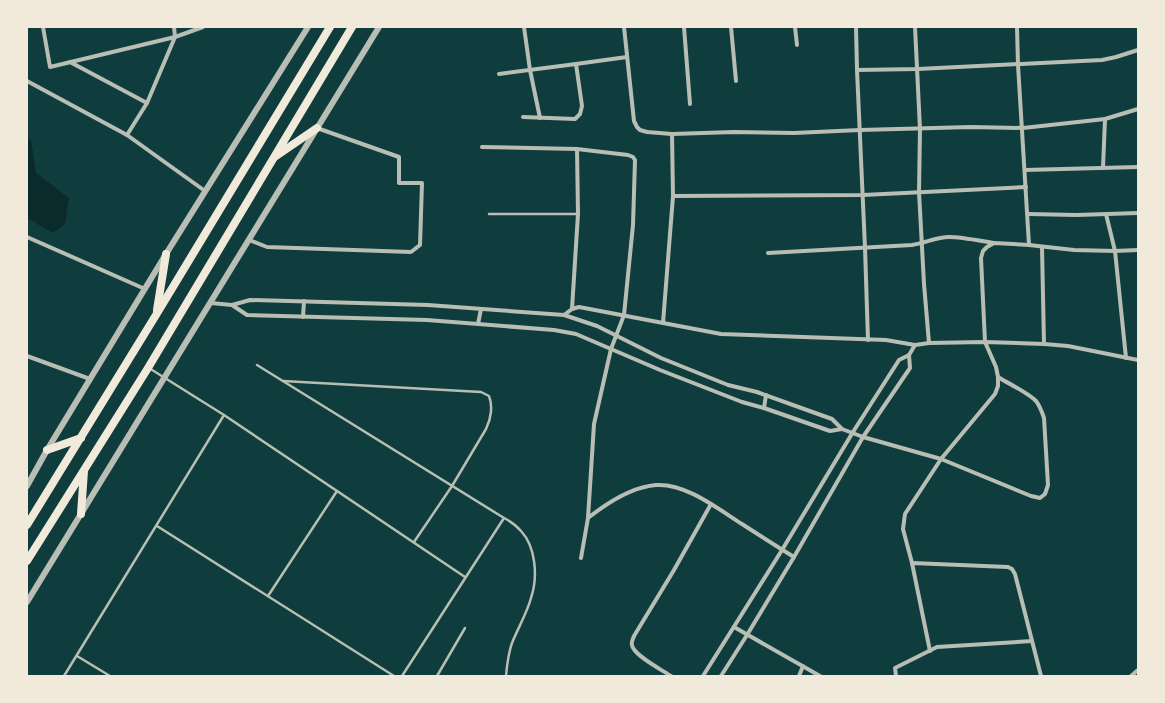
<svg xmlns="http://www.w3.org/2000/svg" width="1165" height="703" font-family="Helvetica,sans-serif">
<rect width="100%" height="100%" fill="#0f3d3e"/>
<path fill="#0a2a2b" d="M27,139L31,140L36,173L69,198L65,224L53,233L27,218Z"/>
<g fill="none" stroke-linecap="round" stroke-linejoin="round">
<g stroke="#b8beb3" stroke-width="2.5">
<path d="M489,214H578"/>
<path d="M257,365L504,518C510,521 516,525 521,531C536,547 538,577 531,598C527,613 518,628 512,643C508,654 507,665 506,676"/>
<path d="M149,368L224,415L465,577"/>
<path d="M283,381L481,392L489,396C493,406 491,419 486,429L452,486L414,542"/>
<path d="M157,526L394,676"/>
<path d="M268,596L337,491"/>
<path d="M77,656L110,676"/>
<path d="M64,676L224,415"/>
<path d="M402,676L504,518"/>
<path d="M437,676L465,628"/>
</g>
<g stroke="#b8beb3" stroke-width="4">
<path d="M43,27L50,67L175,37L203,27"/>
<path d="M524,27L530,70L540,118"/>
<path d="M624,27L634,121L637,127L640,130L647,132L672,134L734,132L794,133L860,130L971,127L1023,128L1105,119L1138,109"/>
<path d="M684,27L690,104"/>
<path d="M731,27L736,81"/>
<path d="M795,27L797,45"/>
<path d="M856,27L857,70L865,248L868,340"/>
<path d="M915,27L920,129L919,192L924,284L929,343"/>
<path d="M1017,27L1018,65L1029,245"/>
<path d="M70,62L147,103"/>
<path d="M857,70L918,69L1102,60L1116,57L1138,50"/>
<path d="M499,74L576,64L627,57"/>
<path d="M27,81L127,135L205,191"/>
<path d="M523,117L575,119L580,114L582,106L576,64"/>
<path d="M127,135L147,103L175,37L174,27"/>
<path d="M482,147L577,149L628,155L633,157L635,160L633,225L624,315L611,349L594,424L588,518L581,558"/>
<path d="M1103,168L1105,119"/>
<path d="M1025,170L1138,167"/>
<path d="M673,196L863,195L1026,187"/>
<path d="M1028,214L1077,215L1138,213"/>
<path d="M1106,214L1115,251L1126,358"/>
<path d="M27,237L145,289"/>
<path d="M249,240L267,247L411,252L420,245L422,183H399V157L317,128"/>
<path d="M1042,247L1044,344"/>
<path d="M768,253L912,245C925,243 937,237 949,237C962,237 981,241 994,243"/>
<path d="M211,303L232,305L250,300L428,305L564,315L597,326L661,358L728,385L757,392L832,419L842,429L863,437L941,459L1031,496L1040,498L1045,494L1048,485L1044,418C1042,412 1040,406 1036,401C1027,392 1009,384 998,377"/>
<path d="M232,305L247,315L427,320L554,330L576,334L660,370L742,402L764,408L830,431L842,429"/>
<path d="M572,309L578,214L577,149"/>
<path d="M564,315L572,309L579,307L721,334L886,340L915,345L929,343L985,342L1044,344L1068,346L1138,360"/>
<path d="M303,317L304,301"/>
<path d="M663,323L673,196L672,134"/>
<path d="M478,324L481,309"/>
<path d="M27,356L90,379"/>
<path d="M764,408L766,395"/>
<path d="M588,518C607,503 631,487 656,485C686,483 718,509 742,524C759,535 776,546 794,557"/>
<path d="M912,563L903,529L905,514L941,459L995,394L998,386V377L996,367L985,342L981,258L983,251L987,247L994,243L1029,245L1074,250L1115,251L1138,250"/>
<path d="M734,627L820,676"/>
<path d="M930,651L912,563L1008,567L1012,569L1015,574L1041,676"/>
<path d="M671,676C662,670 633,655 632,645C631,642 633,639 634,636L674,570L711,504"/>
<path d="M703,676L782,550L853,432L899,360L909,355L915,345"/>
<path d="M721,676L747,635L794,557L863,437L910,368L909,355"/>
<path d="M799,676L803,666"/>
<path d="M896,676L895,668L937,647L1032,641"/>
<path d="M1131,676L1138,670"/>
</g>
<g stroke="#b8beb3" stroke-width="6">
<path d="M27,486L47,450L166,254L308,27"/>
<path d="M27,602L379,27"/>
</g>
<g stroke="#f1e9da" stroke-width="8">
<path d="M276,156L317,128"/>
<path d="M157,310L166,254"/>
<path d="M47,450L81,438"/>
<path d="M81,514L84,471"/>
<path d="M27,525L156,315L330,27"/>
<path d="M27,561L148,368L352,27"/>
</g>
</g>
<rect width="1165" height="703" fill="none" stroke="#f1e9da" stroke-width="56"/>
</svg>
